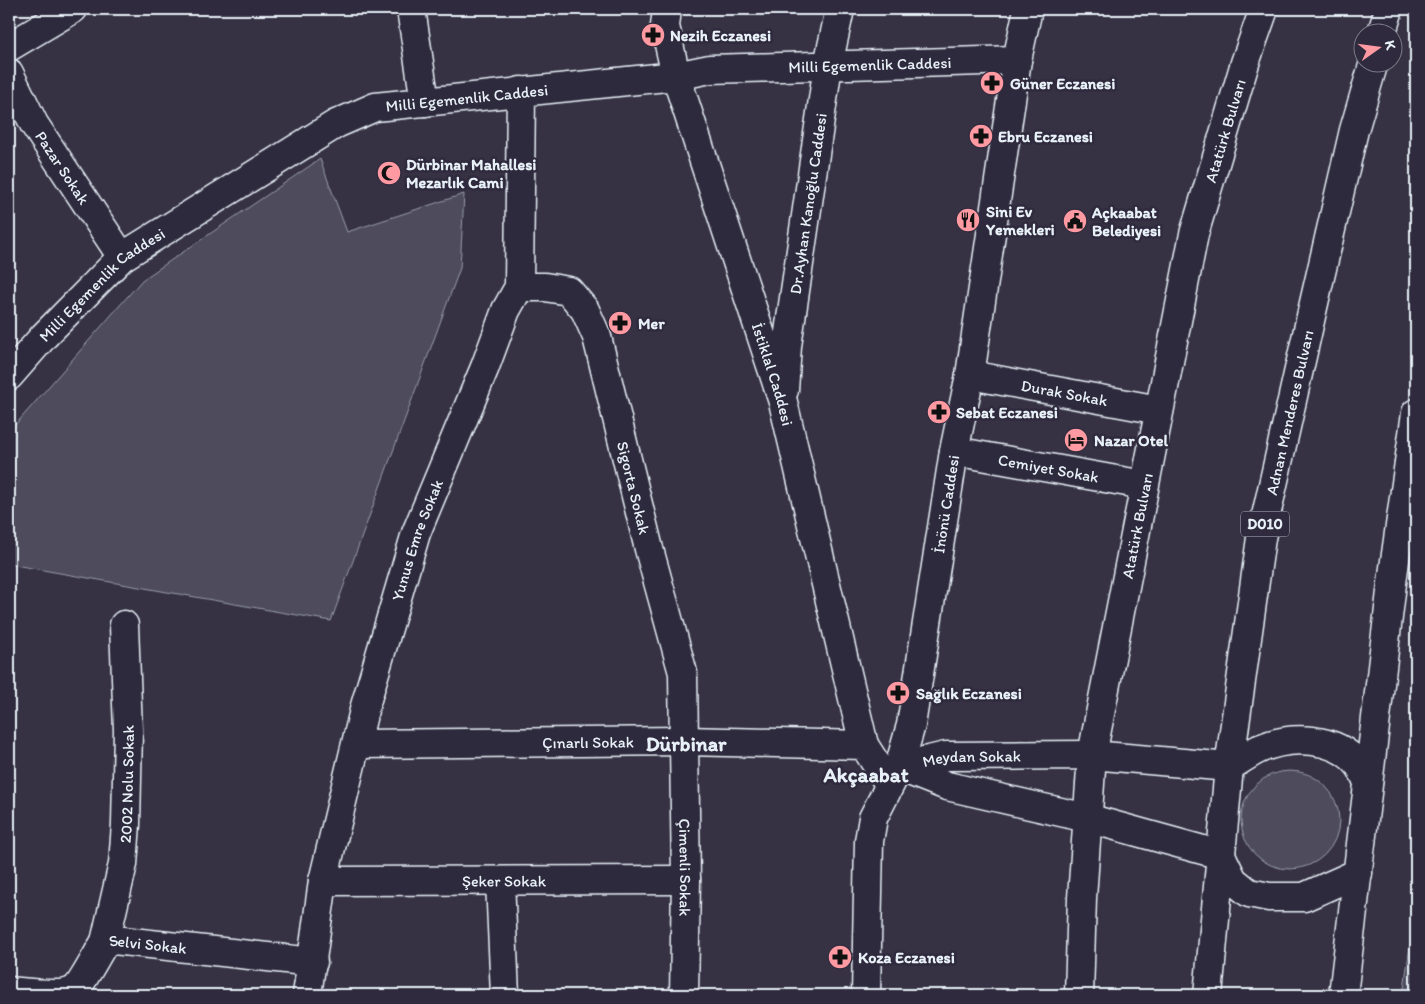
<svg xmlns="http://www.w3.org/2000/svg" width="1425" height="1004" font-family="Itim,sans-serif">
<rect width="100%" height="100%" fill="#363244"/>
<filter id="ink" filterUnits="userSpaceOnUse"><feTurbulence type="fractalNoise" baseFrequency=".02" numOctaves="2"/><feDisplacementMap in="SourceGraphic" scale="10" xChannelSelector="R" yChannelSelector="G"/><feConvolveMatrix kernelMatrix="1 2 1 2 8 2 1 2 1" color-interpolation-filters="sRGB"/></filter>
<g filter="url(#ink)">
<g fill="#4d4b5c" stroke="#9a9eaa">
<path d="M320,159L347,232L464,194L460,268L331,621L9,564V432L142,280Z"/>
<circle cx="1290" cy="820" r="49"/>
<path d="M1416,904V995H1403Z"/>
</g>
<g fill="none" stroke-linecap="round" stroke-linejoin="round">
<g stroke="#e8f1f8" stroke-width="31">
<g id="minor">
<path d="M411,9L425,102"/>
<path id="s1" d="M667,9L665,26L676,76L783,402L864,745"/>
<path d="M9,47L73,9"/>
<path id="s2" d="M9,73L34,124L122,257"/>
<path id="s3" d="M519,287H545L569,291L585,310L597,337L649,549L683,673L686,880L684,995"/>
<path id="s4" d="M970,375L1159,410"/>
<path id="s5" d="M9,376L44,336L122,257L336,124L375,107L676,76L710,69L1017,60"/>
<path id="s6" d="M784,390L787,346L828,65L840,9"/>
<path id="s7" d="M954,451L1144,485"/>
<path id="s8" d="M357,744L685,741L864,745L889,784"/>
<path id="s9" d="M1221,855L1087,818L947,786L899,767L946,756L1092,755L1229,767"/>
<path id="s10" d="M323,881L686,880"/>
<path d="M500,881L505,995"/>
<path id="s11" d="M105,942L123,864L126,824L128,731L124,625"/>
<path id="s12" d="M9,991C22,992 61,997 72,991C81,987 98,952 105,942L114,940L313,962"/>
<path id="s13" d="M307,995L323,881L365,706L416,533L485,367L506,310L519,287L521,91"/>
<path id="s14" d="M866,995L869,841L873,818L899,767L911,725L954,451L970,375L1017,60L1028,9"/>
<path id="s15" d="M1079,995L1082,898L1092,755L1194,234L1245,63L1264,9"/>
</g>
</g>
<g stroke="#e8f1f8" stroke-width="31">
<g id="highway">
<path d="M1382,32L1389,9"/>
<path d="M1229,767C1239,761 1249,754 1259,749C1290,735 1336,736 1359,765C1363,770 1365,777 1368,782"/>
<path d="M1221,855L1233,880L1249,893L1269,897H1304L1358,873"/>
<path id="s16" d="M1208,995L1229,767L1261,538L1314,303L1354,130L1374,62"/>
<path d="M1343,995L1393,575L1416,413"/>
</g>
</g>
<use href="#minor" stroke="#2f2a3d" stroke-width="28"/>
<use href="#highway" stroke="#2f2a3d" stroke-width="28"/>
</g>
</g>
<defs>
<g id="pharmacy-disc" transform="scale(1.25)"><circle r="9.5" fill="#ff9aa2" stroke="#2f2a3d"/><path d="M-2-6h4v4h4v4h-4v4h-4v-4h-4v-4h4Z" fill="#111"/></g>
<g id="mosque-disc" transform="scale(1.25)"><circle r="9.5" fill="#ff9aa2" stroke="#2f2a3d"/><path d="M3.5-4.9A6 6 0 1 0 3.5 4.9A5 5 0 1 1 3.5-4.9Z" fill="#111"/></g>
<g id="restaurant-disc" transform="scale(1.25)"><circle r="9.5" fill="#ff9aa2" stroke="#2f2a3d"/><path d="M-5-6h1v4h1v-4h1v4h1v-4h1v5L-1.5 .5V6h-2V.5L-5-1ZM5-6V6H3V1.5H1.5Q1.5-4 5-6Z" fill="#111"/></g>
<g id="civic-disc" transform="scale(1.25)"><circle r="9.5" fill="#ff9aa2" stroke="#2f2a3d"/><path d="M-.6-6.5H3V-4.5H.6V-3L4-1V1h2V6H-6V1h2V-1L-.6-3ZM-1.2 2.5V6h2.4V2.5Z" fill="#111"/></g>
<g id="hotel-disc" transform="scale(1.25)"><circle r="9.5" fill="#ff9aa2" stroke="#2f2a3d"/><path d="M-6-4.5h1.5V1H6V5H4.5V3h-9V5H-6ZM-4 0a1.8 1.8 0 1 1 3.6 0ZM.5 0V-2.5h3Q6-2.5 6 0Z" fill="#111"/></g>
</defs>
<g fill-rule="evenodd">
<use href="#pharmacy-disc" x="653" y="35"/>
<use href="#pharmacy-disc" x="992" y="83"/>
<use href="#pharmacy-disc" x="981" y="136"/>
<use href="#mosque-disc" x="389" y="173"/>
<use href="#restaurant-disc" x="968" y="220"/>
<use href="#civic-disc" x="1075" y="221"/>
<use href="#pharmacy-disc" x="620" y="323"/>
<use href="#pharmacy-disc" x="939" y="412"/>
<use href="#hotel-disc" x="1076" y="440"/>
<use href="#pharmacy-disc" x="898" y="693"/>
<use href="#pharmacy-disc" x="840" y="957"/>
</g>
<g text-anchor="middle" stroke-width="5" stroke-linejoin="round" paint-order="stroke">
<rect fill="#2f2a3d" stroke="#b0b5c0" stroke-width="1" x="1241" y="511.5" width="48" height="25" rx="4"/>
<g font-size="15" font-weight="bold" fill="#e8f1f8">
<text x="1265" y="529">D010</text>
</g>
<g font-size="16" font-weight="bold" fill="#e8f1f8" stroke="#2f2a3d" text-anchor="start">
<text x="670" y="41">Nezih Eczanesi</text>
<text x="1010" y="89">Güner Eczanesi</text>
<text x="998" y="142">Ebru Eczanesi</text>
<text x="406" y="170">Dürbinar Mahallesi<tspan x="406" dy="18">Mezarlık Cami</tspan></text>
<text x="986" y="217">Sini Ev<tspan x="986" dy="18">Yemekleri</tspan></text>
<text x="1092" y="218">Açkaabat<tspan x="1092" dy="18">Belediyesi</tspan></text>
<text x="638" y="329">Mer</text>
<text x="956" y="418">Sebat Eczanesi</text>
<text x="1094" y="446">Nazar Otel</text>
<text x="916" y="699">Sağlık Eczanesi</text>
<text x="858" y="963">Koza Eczanesi</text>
</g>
<g font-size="16" fill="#e8f1f8" stroke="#2f2a3d">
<text dy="6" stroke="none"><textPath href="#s5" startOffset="956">Milli Egemenlik Caddesi</textPath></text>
<text dy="6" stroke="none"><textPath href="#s5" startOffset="551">Milli Egemenlik Caddesi</textPath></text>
<text dy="6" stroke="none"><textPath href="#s15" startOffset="879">Atatürk Bulvarı</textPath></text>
<text dy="6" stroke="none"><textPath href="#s2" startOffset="109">Pazar Sokak</textPath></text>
<text dy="6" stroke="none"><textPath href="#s6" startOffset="188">Dr.Ayhan Kanoğlu Caddesi</textPath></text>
<text dy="6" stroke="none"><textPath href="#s5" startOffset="131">Milli Egemenlik Caddesi</textPath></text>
<text dy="6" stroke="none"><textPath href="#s1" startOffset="382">İstiklal Caddesi</textPath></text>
<text dy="6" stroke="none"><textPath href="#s4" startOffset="96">Durak Sokak</textPath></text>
<text dy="6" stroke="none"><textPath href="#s16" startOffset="589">Adnan Menderes Bulvarı</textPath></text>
<text dy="6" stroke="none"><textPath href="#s7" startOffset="96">Cemiyet Sokak</textPath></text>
<text dy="6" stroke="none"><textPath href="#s3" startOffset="260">Sigorta Sokak</textPath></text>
<text dy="6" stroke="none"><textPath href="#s14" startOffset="502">İnönü Caddesi</textPath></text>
<text dy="6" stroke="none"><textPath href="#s15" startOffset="474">Atatürk Bulvarı</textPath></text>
<text dy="6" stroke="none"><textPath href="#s13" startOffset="469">Yunus Emre Sokak</textPath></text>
<text dy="6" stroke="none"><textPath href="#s8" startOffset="231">Çınarlı Sokak</textPath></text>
<text dy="6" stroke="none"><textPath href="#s9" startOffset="408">Meydan Sokak</textPath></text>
<text dy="6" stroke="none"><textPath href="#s11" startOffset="160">2002 Nolu Sokak</textPath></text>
<text dy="6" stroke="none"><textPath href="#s3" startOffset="646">Çimenli Sokak</textPath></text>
<text dy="6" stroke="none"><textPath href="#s10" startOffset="181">Şeker Sokak</textPath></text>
<text dy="6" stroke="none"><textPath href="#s12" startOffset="166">Selvi Sokak</textPath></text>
</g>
<g font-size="21" font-weight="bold" fill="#e8f1f8" stroke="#2f2a3d">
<text x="686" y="751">Dürbinar</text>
<text x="866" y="782">Akçaabat</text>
</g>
</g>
<rect width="1425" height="1004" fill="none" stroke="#2f2a3d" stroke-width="30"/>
<rect x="15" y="15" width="1395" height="974" fill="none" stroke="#e8f1f8" stroke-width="2" filter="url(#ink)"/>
<g transform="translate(1378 48) rotate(76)"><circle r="24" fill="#2f2a3d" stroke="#797a88"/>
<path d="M0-4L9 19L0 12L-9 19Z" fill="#ff9aa2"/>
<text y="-8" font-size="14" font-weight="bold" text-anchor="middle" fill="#e8f1f8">K</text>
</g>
</svg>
